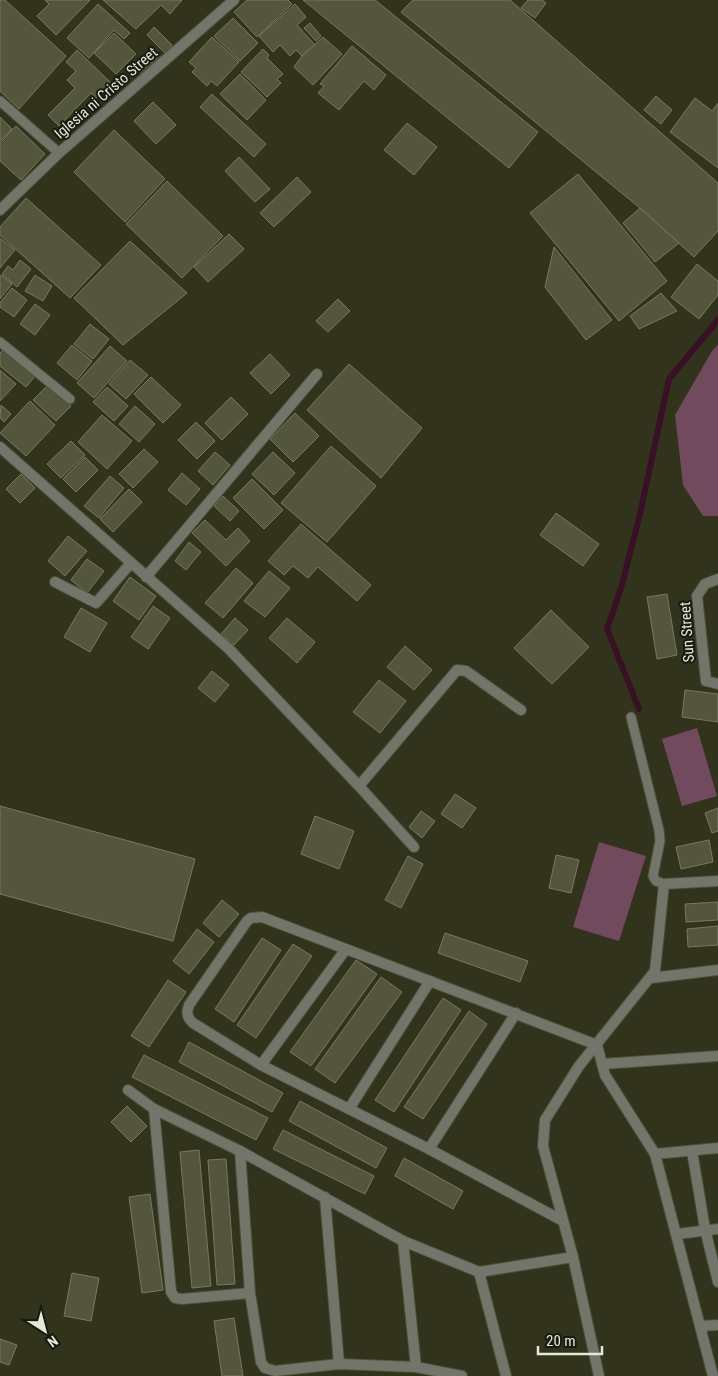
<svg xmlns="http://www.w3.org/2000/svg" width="718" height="1376" font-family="'Roboto Condensed',sans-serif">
<rect width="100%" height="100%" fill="#32331c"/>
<g fill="#724a5d">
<path d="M718,345V516H703L683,485L675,415L712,351Z"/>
<path d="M697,728L717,796L682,806L662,739Z"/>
<path d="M599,842L646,856L619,941L573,927Z"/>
</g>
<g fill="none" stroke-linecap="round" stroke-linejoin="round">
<path stroke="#381126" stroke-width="6" d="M639,709L607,629L621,588L640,514L669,379L718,320"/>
</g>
<g fill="#54553d" stroke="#787960">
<path d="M0,0H5L66,56L19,109L0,91Z"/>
<path d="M45,0H90L56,35L37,16L49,4Z"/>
<path d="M103,0H182L170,14L161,5L136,29Z"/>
<path d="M247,0H288L292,4L257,37L234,12Z"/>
<path d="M303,0H375L538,132L509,168Z"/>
<path d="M413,0H510L718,183V231L694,257L640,208L401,12Z"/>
<path d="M528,0H542L546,3L535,18L521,8Z"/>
<path d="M98,4L130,33L124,39L114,30L89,58L67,38Z"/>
<path d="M295,4L306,17L297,25L315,45L302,56L296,50L290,56L280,45L273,52L259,36Z"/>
<path d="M233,18L258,43L240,61L214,36Z"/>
<path d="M310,23L321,36L316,41L304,28Z"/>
<path d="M154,27L172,45L166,54L147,35Z"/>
<path d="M114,33L136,54L116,74L94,53Z"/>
<path d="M212,37L239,62L217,86L211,81L207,86L192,72L196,68L189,62Z"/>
<path d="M323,37L342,54L313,85L294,67L302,56Z"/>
<path d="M352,46L386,75L374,90L364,81L339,110L318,93L324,86L320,84Z"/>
<path d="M152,47L161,57L143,75L134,65Z"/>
<path d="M263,49L269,55L267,58L283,74L277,79L281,83L267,97L241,72Z"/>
<path d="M77,50L111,83L96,98L91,93L59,126L48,115L75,88L67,80L76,71L66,62Z"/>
<path d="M240,74L266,100L247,120L220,94Z"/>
<path d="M212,94L266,144L254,157L200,107Z"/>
<path d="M656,96L672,110L661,124L644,110Z"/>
<path d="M695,98L712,111L718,103V168L670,132Z"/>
<path d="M153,102L176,125L156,144L134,121Z"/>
<path d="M0,117L12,129L0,141Z"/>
<path d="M407,123L437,147L414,175L384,150Z"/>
<path d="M16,126L45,154L21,180L0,161V143Z"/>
<path d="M114,130L165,179L125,222L74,172Z"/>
<path d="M239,157L270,189L255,202L225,171Z"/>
<path d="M578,174L667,281L619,321L530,213Z"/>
<path d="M297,177L311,192L274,227L260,213Z"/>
<path d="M167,181L223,236L182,278L126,224Z"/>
<path d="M26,198L101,265L70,298L0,235V227Z"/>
<path d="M640,208L679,243L655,262L623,223Z"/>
<path d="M229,234L244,249L208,282L194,267Z"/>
<path d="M0,238L15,250L0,268Z"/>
<path d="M130,241L187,293L123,345L74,298Z"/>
<path d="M554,247L612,320L586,340L545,287Z"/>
<path d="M20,260L31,269L17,287L2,274L8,266L13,270Z"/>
<path d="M697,264L718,281V295L699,319L671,297Z"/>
<path d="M1,275L12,284L0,299V277Z"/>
<path d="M35,275L52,286L43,301L25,291Z"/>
<path d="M12,288L27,300L14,317L0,307V303Z"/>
<path d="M661,293L677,311L639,329L630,316Z"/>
<path d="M338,299L350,311L328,332L316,321Z"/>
<path d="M35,304L50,315L35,335L20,324Z"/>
<path d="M90,324L109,339L93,359L74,344Z"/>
<path d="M72,345L92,361L77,380L57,363Z"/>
<path d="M110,346L127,361L94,398L77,383Z"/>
<path d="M3,350L35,376L26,387L0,366V353Z"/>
<path d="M270,354L290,375L271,394L250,373Z"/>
<path d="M130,360L148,375L126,399L109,384Z"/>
<path d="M349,364L422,428L381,478L307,410Z"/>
<path d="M0,370L16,384L0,401Z"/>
<path d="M151,377L181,405L163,423L134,394Z"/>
<path d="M48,385L71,406L56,421L33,400Z"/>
<path d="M107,387L128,406L114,421L93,402Z"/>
<path d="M231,397L248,414L222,440L205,423Z"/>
<path d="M30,401L55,425L26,456L0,433Z"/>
<path d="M1,405L11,414L4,422L0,418Z"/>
<path d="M135,406L155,424L139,442L119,424Z"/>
<path d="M295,413L319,436L293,462L270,439Z"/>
<path d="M102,415L132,441L107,469L78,442Z"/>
<path d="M196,422L215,441L197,459L178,440Z"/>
<path d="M71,441L85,455L61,478L47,464Z"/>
<path d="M331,446L376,486L327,542L281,503Z"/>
<path d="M144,449L158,462L133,488L119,474Z"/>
<path d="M215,452L230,465L213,485L198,471Z"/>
<path d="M273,452L295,473L274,495L252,474Z"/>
<path d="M85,457L98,470L76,492L63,479Z"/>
<path d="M182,473L200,489L186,505L168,490Z"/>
<path d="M21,474L35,488L20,503L6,489Z"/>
<path d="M110,476L124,488L99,518L84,506Z"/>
<path d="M252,479L283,510L264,529L233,498Z"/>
<path d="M129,489L142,502L113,532L100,519Z"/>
<path d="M223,496L239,511L230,521L214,506Z"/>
<path d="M556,513L599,544L583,566L540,535Z"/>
<path d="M205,520L226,540L238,528L250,541L226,566L192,533Z"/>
<path d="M301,524L371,585L357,601L318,567L308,578L293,566L284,575L268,561Z"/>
<path d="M68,536L87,551L65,576L48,561Z"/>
<path d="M189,542L201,552L186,570L175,561Z"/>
<path d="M87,559L104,571L87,593L71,580Z"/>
<path d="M236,568L253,583L223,618L205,603Z"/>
<path d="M269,571L290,588L265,617L244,601Z"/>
<path d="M130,577L156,596L139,620L113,601Z"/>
<path d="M667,594L677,655L657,659L647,597Z"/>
<path d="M153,606L170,618L148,649L131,637Z"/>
<path d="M81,608L107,623L90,652L64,637Z"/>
<path d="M551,610L589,647L552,684L514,648Z"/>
<path d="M235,618L248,630L234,645L221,634Z"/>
<path d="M287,618L315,642L297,663L269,638Z"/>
<path d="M405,646L432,670L414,690L387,667Z"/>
<path d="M212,671L229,685L215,702L198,688Z"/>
<path d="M379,680L406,701L380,733L353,712Z"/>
<path d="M685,690L718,694V722L682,717Z"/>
<path d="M455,794L476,808L462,828L441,814Z"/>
<path d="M0,806L195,859L173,941L0,894Z"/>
<path d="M718,808V831L712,833L705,813Z"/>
<path d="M421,811L435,821L422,838L409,827Z"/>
<path d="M315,816L354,831L339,869L301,854Z"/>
<path d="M709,840L713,862L681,869L676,847Z"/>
<path d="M556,855L579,860L571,893L549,888Z"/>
<path d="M408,856L423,864L401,908L385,900Z"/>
<path d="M222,900L239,914L219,937L203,923Z"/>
<path d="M718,902V920L686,922L685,904Z"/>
<path d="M718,926V945L688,947L687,929Z"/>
<path d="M197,929L214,942L189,974L173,961Z"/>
<path d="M445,933L528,961L520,982L438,953Z"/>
<path d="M262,938L281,950L234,1022L215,1009Z"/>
<path d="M293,944L312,956L256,1038L237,1025Z"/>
<path d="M356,960L377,974L311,1066L290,1052Z"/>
<path d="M381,977L402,992L335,1083L315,1069Z"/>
<path d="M168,980L186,992L149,1047L131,1036Z"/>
<path d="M443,998L461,1010L394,1112L375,1100Z"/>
<path d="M469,1011L487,1024L423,1119L404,1107Z"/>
<path d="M189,1042L283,1093L272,1112L179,1062Z"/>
<path d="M144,1055L268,1118L256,1140L132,1077Z"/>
<path d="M300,1101L387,1148L376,1168L289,1121Z"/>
<path d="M127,1106L147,1126L131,1142L111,1122Z"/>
<path d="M283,1130L374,1176L365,1194L273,1149Z"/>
<path d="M199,1150L211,1286L192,1288L180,1152Z"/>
<path d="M404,1158L463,1191L453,1209L395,1176Z"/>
<path d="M226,1159L235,1284L217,1285L208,1160Z"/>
<path d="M150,1194L163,1290L142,1293L129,1197Z"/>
<path d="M72,1273L99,1278L91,1321L64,1316Z"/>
<path d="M234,1318L243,1376H222L214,1321Z"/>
<path d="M0,1339L17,1345L9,1365L0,1362Z"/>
</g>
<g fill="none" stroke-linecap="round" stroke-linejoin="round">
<g stroke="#4f503a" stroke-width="11">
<g id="service">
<path d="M0,101L59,153"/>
<path d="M0,342L70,399"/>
<path d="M631,717L659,830L660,841L653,876L656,881L664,884"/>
</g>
</g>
<g stroke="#4f503a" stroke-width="12">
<g id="minor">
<path d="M0,210L59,153L234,0"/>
<path d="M0,447L229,649L359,786L414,847"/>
<path d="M146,577L317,374"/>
<path d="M718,579L705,584L697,596L706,681L718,684"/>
<path d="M55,582L96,603L131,563"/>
<path d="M359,786L457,670L466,671L521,710"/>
<path d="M651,978L718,970"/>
<path d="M602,1064L718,1056"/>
<path d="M261,1065L346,949"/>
<path d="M128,1090L154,1109"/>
<path d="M349,1109L430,981"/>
<path d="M429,1149L516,1013"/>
<path d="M240,1151L250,1293L261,1362L265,1368L275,1371L339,1364L416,1367L462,1376"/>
<path d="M692,1151L705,1229L718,1282"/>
<path d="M655,1154L718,1148"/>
<path d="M325,1197L339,1364"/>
<path d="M563,1221L429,1149L261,1065L193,1023C187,1017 186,1013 189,1005L247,921L251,918L262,917L597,1045L605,1075L655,1154L713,1376"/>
<path d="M677,1234L718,1229"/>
<path d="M403,1241L416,1367"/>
<path d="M479,1272L506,1376"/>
<path d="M250,1293L182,1299L175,1298L171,1292L154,1109L240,1151L403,1241L479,1272L573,1257"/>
<path d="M701,1326L718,1325"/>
<path d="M599,1376L573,1257L543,1146L545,1120L579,1066L655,971L664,884L718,881"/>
</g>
</g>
<use href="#service" stroke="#74756a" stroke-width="9"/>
<use href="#minor" stroke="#74756a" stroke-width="10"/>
</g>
<g text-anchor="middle" stroke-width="4" stroke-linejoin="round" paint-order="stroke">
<g font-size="15" fill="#e7e8da" stroke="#191a10">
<text transform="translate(106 93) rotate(-41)" y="5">Iglesia ni Cristo Street</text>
<text transform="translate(687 632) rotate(-94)" y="5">Sun Street</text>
</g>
</g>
<g transform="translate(45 1331) rotate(144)" stroke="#191a10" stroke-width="4" paint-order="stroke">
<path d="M0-4L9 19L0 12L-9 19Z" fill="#e7e8da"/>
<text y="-8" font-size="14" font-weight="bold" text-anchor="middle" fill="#e7e8da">N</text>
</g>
<path d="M538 1346v8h64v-8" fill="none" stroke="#e7e8da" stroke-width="2.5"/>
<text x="546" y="1346" font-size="15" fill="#e7e8da" stroke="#191a10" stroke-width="4" paint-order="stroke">20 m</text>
</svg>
